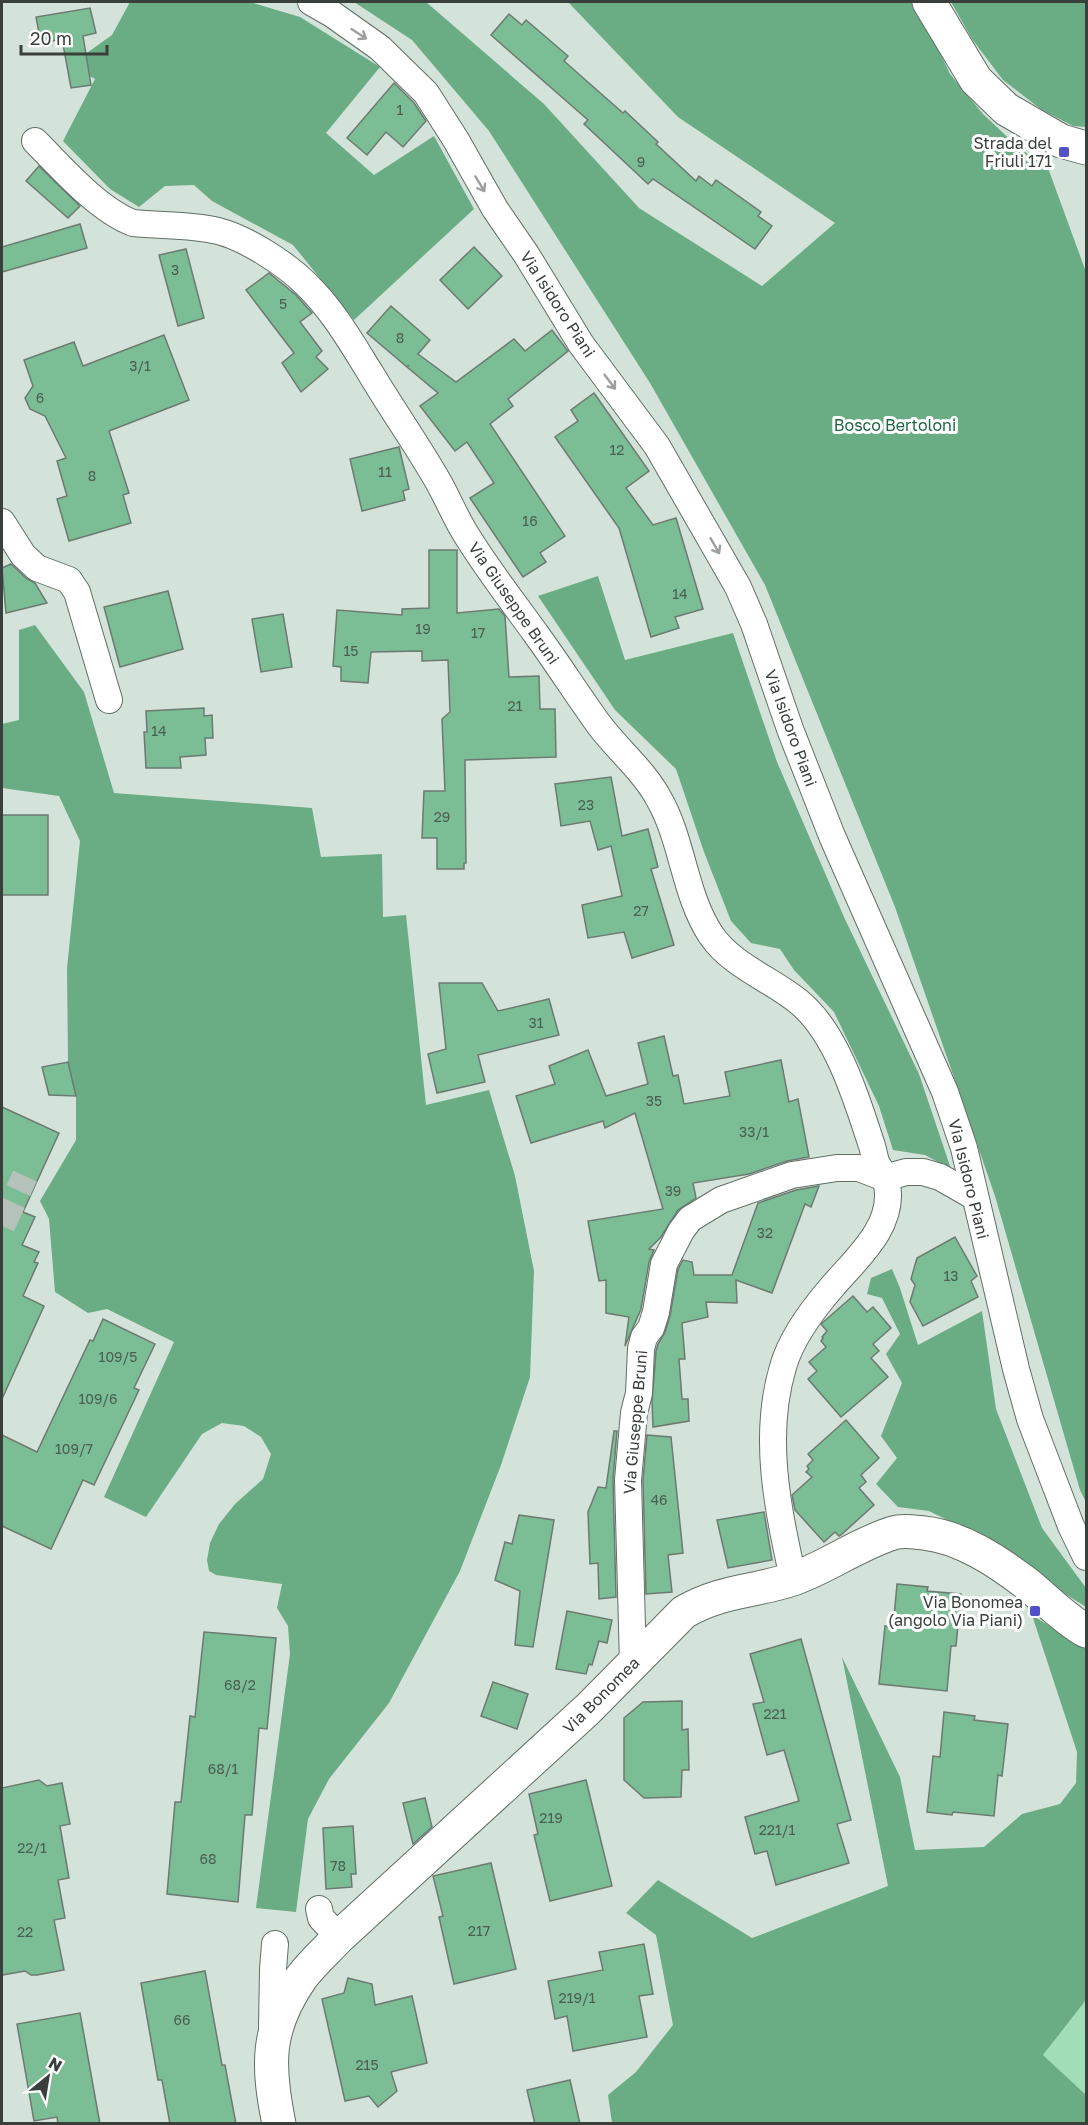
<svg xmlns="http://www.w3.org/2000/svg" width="1088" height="2125" font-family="'Golos Text',sans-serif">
<rect width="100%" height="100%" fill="#d4e3d9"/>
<path fill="#a1deb8" d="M1086,2000V2095L1043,2055Z"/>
<g fill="#6aac83">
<path d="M130,2H250L300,17L380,67L326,133L374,175L434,136L474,209L354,320L293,245L212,201L194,185L165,186L139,207L110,189L63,141L95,79L70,65L112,35Z"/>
<path d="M354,2H426L544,104L639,208L762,286L835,223L678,117L568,2H916L950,74L983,114L1018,147L1048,168L1086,272V1502L1080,1490L995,1196L895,907L765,585L650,383L489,131L412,40Z"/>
<path d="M951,2H1086V127L1073,126L1042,110L1003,80L972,39Z"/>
<path d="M598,576L625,660L733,633L777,762L844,917L919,1074L951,1169L925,1155L893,1150L879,1106L834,1012L794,970L780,949L751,943L731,921L704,852L676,769L615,710L538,596Z"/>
<path d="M35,625L84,692L114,793L312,808L321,857L382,854L383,917L406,915L426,1105L489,1090L515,1176L534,1271L530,1377L501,1465L460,1571L389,1703L329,1779L308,1819L296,1912L256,1908L290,1654L288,1626L277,1608L282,1584L216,1575L209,1571L207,1560L210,1543L219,1524L235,1504L263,1479L271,1454L261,1437L244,1426L222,1423L202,1434L146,1517L104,1497L174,1342L107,1309L88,1313L55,1292L49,1219L40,1201L76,1140V1096L68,1062L67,968L80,841L59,796L2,788V724L19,720V630Z"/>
<path d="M892,1269L900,1288L918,1345L982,1311L996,1409L1042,1528L1086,1588V1607L1059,1590L1000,1546L929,1511L898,1507L876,1484L897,1458L881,1436L902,1383L886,1354L900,1334L882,1298L867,1294L871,1278Z"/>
<path d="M1032,1615L1086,1649V2000L1043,2055L1086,2095V2123H612L608,2095L636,2072L673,2025L656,1935L626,1913L658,1880L752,1938L888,1886L842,1657L900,1777L915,1850L984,1847L1022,1814L1060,1804L1076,1783L1077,1752Z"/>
</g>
<g fill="#7bbd94" stroke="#6d7a71" stroke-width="1.5">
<path d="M90,8L96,33L83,36L91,85L71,88L62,39L41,43L36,17Z"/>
<path d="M509,14L522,25L526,20L568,56L564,61L623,113L625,111L658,142L656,144L696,181L699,176L712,186L716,180L761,212L758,216L772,226L755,249L653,179L648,184L584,124L588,120L491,35Z"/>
<path d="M394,83L414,103L426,121L403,147L386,132L367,155L347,138Z"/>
<path d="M39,166L80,206L68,218L26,181Z"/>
<path d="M80,224L87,248L2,272V247Z"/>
<path d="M474,247L502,276L468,309L440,280Z"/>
<path d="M186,249L204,318L178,326L159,255Z"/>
<path d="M269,273L296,295L312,313L300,322L322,351L316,357L328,369L301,392L282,363L294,353L246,290Z"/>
<path d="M391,306L430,340L418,354L456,382L514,339L525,351L552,330L568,351L508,399L513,406L490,424L565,536L540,553L546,562L523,577L470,498L494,483L467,442L455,451L420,406L438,393L407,367L409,365L407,367L367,333Z"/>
<path d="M164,335L189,400L109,431L129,493L123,495L131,523L69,541L57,499L67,496L57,461L66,458L45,416L30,409L25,398L33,386L24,360L74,342L83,366Z"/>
<path d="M594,393L649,471L626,488L653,525L676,518L703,609L675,617L679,628L651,637L619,528L555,437L578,421L571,410Z"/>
<path d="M399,447L409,489L403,491L405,500L362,511L350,459Z"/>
<path d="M429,550H457V613L499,609L505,616L509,677L539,676L540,709H555L556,757L465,760L466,863H464V869H437V838H422L424,791H445L442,719L450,712L448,660L422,661V651L371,652L368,683L341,681V667L333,666L337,610L402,615V609L429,608Z"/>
<path d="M11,564L27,579L35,583L47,603L6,613L2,568Z"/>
<path d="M168,591L183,649L120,667L104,607Z"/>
<path d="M283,614L292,667L261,672L252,619Z"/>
<path d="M204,708V716L212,715L213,738H205L206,755L180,757L181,768H146L144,732H147L146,711Z"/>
<path d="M611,777L622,836L648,829L658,867L651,869L674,945L632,958L624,932L588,938L582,905L622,896L611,846L598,850L590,821L561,826L555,784Z"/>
<rect x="2" y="815" width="46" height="80"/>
<path d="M439,983H482L498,1011L549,999L559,1035L478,1055L485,1082L437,1093L428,1054L446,1049Z"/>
<path d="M664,1036L673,1076L678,1075L684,1104L730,1096L725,1072L781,1060L789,1102L798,1099L809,1157L787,1161L749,1174L693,1183L696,1198L678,1210L661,1237L649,1249L654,1250L649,1262L641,1309L625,1346L629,1317L606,1313V1280L599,1281L588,1221L663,1209L635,1113L605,1128L603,1121L531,1143L516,1096L555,1084L549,1066L588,1050L606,1096L648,1084L638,1043Z"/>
<path d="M68,1062L76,1096L49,1095L42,1067Z"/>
<path d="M2,1107L59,1133L23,1212L35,1217L22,1245L39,1252L34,1262L38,1263L23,1296L44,1306L2,1399Z"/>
<path d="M819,1186L811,1207L805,1204L772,1293L736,1280L737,1303L706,1302L708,1317L682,1323L685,1359H679L682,1399H688L689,1421L653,1427L652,1401L656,1351L658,1344L665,1332L670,1316L678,1269L683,1260L692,1262L694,1275H732L758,1203L796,1190Z"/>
<path d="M955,1237L977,1276L971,1281L978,1297L923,1326L910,1302L915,1285L911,1279L917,1258Z"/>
<path d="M853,1296L867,1312L873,1307L891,1328L873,1344L879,1351L871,1358L888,1377L841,1417L808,1379L817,1371L809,1362L826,1347L821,1341L823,1338L822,1337L827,1331L821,1324Z"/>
<path d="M103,1319L155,1344L134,1388L139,1390L94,1485L83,1480L51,1549L2,1526V1435L37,1452L90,1340L93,1341Z"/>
<path d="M846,1420L879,1458L861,1475L866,1482L859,1488L874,1505L841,1535L839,1536L835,1532L824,1542L795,1510L792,1495L812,1477L806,1472L809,1469L807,1466L813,1460L808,1454Z"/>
<path d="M614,1431H617L613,1480L616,1597L599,1599L598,1563L590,1564L588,1512L598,1487L606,1488Z"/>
<path d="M647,1435L671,1437L683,1553L668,1555L672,1592L646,1594L643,1480Z"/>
<path d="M764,1512L772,1560L728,1568L717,1520Z"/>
<path d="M519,1515L554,1520L533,1647L515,1645L520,1591L495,1580L505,1542L512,1544Z"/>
<path d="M897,1584L928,1587L927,1591L961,1594L956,1646H951L947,1691L879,1684L885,1626L893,1628Z"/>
<path d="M567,1611L612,1620L607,1643L599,1641L592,1665L589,1664L586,1674L556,1669Z"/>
<path d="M204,1632L276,1638L267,1729L259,1728L252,1815H245L238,1902L167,1894L175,1802H181L190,1716L195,1717Z"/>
<path d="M801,1639L851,1820L837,1824L849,1863L776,1885L767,1851L755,1854L745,1817L799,1801L784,1750L767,1755L753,1704L764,1702L750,1654Z"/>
<path d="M493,1682L528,1694L517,1729L481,1716Z"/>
<path d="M682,1701V1730L688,1729L689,1770H682L681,1797L644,1798L624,1780V1718L643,1702Z"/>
<path d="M944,1712L975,1716L974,1720L1008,1724L1002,1776L998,1775L994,1816L953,1812L952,1815L927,1812L933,1756L940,1757Z"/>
<path d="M39,1780L47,1786L62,1783L70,1824L60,1826L69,1878L58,1880L65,1918L54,1920L64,1970L37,1975H31L25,1971L2,1975V1788Z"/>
<path d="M586,1780L612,1886L550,1901L534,1835L538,1834L529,1794Z"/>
<path d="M425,1798L432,1827L413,1844L403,1803Z"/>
<path d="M353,1826L356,1874H351L352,1887L326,1889L323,1828Z"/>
<path d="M491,1863L516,1969L454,1984L439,1917L443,1916L433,1876Z"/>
<path d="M644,1944L653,1994L639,1996L647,2037L573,2051L567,2016L555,2019L548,1981L603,1970L599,1952Z"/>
<path d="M205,1971L222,2065H225L236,2124H170L162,2080H158L141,1983Z"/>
<path d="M348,1978L372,1984L375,2005L412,1996L427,2063L391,2072L397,2091L378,2107L369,2096L345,2101L322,1999L344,1993Z"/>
<path d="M80,2013L100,2124H58L57,2117L34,2121L17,2024Z"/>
<path d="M570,2080L580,2124H535L527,2090Z"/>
</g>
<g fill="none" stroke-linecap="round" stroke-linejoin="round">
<path stroke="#b5c2b9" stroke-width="26" stroke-dasharray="26 13" stroke-linecap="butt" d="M2,1226L25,1176"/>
<g stroke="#616f66" stroke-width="28">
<g id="street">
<path d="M311,2L332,14L380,48L426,93L456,140L495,209L526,254L581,344L657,446L738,587L754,624L790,729L832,836L945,1092L964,1148L1016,1369L1030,1419L1071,1526L1086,1557"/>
<path d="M35,141C61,167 98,210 133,223C161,226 191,224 218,231C246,238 286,264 306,284C333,310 351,342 371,374C393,411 418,446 439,483C449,501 456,519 467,536C488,570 513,602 536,634C558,664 578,696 600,726C619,751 644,771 659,799C683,841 684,894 711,935C732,966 771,979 799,1002C837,1033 857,1100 872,1146C873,1149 875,1159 876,1162C880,1170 886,1176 887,1185C895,1226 856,1259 832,1287C813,1309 791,1338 783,1367C762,1437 778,1509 793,1578"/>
<path d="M2,522L23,555L37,568L69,580L77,592L109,700"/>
<path d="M633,1664L628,1480L634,1413L639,1393L641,1349L644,1337L651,1328L656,1312L664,1264L681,1231L690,1219L721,1200L792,1175L837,1168H859L885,1178L906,1172H923L940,1177L975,1197"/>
<path d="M319,1909L321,1918L339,1937"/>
<path d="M272,2028L273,1969L275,1944"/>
</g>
</g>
<g stroke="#616f66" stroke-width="35">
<g id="secondary">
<path d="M929,2L976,80L1006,109L1061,141L1086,148"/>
<path d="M279,2124C267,2065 266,2029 301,1978C312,1963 327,1950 339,1937L588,1709L684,1612C722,1590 754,1592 793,1579C827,1567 858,1544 893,1533C903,1530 914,1532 924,1533C961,1537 997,1561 1026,1583C1046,1599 1063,1618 1086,1631"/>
</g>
</g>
<use href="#street" stroke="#fff" stroke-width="26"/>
<use href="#secondary" stroke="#fff" stroke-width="33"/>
</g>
<defs><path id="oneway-shaft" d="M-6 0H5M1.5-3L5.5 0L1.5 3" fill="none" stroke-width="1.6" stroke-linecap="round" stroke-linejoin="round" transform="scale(1.5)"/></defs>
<g stroke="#9c9f9d">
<use href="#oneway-shaft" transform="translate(359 34) rotate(33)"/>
<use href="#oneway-shaft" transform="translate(480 184) rotate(59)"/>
<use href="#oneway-shaft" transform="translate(610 382) rotate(53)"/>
<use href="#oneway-shaft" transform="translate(715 546) rotate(60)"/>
</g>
<g fill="#5251c8" stroke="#fff" stroke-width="2">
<rect x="1058" y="146" width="12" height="12" rx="3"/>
<rect x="1029" y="1605" width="12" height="12" rx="3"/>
</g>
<g text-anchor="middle" stroke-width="6" stroke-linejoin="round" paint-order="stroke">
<g font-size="14" fill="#4a5e51">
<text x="400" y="115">1</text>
<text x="641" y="167">9</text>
<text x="175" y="275">3</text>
<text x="283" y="309">5</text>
<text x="400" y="343">8</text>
<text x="140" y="371">3/1</text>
<text x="40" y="403">6</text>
<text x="617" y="455">12</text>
<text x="385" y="477">11</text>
<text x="92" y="481">8</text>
<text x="530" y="526">16</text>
<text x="680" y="599">14</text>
<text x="423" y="634">19</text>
<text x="478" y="638">17</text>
<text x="351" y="656">15</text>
<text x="515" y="711">21</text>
<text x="159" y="736">14</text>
<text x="586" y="810">23</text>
<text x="442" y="822">29</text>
<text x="641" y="916">27</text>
<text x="536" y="1028">31</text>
<text x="654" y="1106">35</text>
<text x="754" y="1137">33/1</text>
<text x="673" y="1196">39</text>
<text x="765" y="1238">32</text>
<text x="951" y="1281">13</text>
<text x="118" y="1362">109/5</text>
<text x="98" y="1404">109/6</text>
<text x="74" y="1454">109/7</text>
<text x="659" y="1505">46</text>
<text x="240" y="1690">68/2</text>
<text x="775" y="1719">221</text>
<text x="223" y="1774">68/1</text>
<text x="551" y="1823">219</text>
<text x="777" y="1835">221/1</text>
<text x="32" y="1853">22/1</text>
<text x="208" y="1864">68</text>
<text x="338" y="1871">78</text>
<text x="479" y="1936">217</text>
<text x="25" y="1937">22</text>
<text x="577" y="2003">219/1</text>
<text x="182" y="2025">66</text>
<text x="367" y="2070">215</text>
</g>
<g font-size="16" fill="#393f3b" stroke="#fff" text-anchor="end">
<text x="1052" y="149">Strada del<tspan x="1052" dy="18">Friuli 171</tspan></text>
<text x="1023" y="1608">Via Bonomea<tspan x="1023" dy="18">(angolo Via Piani)</tspan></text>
</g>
<g font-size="16" fill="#393f3b" stroke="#fff">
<text transform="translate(558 304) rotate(57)" y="6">Via Isidoro Piani</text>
<text transform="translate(514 603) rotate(55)" y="6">Via Giuseppe Bruni</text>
<text transform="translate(791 728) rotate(70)" y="6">Via Isidoro Piani</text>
<text transform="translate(969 1179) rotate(76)" y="6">Via Isidoro Piani</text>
<text transform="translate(635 1422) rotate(-85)" y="6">Via Giuseppe Bruni</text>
<text transform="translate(601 1695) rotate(-45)" y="6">Via Bonomea</text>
</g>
<g font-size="16" fill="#1c6740" stroke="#fff">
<text x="895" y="431">Bosco Bertoloni</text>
</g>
</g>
<rect width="1088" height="2125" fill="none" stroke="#393f3b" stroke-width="6"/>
<g transform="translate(48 2077) rotate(30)" stroke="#ffffff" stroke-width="4.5" paint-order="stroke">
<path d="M0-4.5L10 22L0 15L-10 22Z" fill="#393f3b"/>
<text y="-9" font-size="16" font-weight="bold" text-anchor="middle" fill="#393f3b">N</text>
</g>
<path d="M21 45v9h86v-9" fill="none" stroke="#393f3b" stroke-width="3"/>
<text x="30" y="45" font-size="18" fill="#393f3b" stroke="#ffffff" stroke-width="4.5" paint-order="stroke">20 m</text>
</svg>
